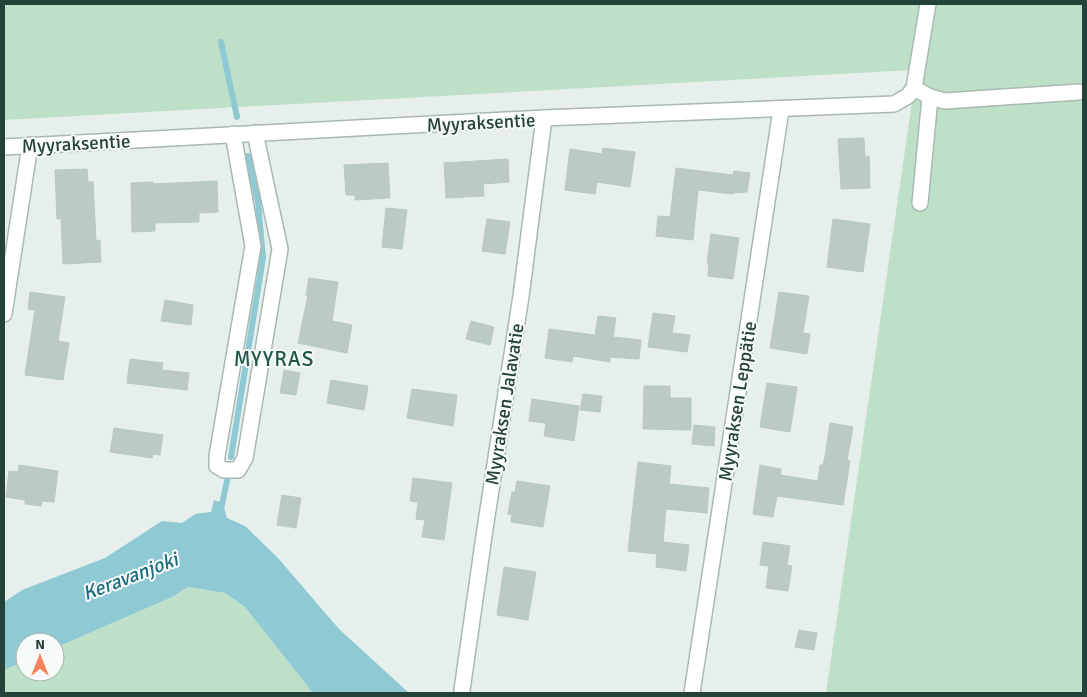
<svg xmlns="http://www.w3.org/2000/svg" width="1087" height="697" font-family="Signika,sans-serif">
<rect width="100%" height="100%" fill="#e6efeb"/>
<g fill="#bfe0c8">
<path d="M4,4H1083V693H826L914,88L912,70L4,120Z"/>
<path d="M188,587L225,593L245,607L313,693H4V670L25,661V672H55V648L172,597Z"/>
</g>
<path fill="#8ec9d4" d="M214,500L223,503L227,518L245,526L278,558L339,629L409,693H313L245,607L225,593L188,587L172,597L55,648V642H25V661L4,670V602L22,590L105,558L162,521L182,523L195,514L211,512Z"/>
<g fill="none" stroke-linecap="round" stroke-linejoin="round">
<g stroke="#8ec9d4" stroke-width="6">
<path d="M221,42L237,117"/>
<path d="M231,457L263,258L258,202L248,156"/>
<path d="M221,509L228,476"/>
</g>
</g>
<g fill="#bbcac4" stroke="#b8c9c2">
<path d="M864,138L865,157L869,156L870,188L841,189L838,139Z"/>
<path d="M603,148L635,152L630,187L597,182L595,194L565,190L570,149L602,154Z"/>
<path d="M508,159L509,182L483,184L484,196L446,198L444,163Z"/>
<path d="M388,163L390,198L355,200V195H346L344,165Z"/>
<path d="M676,168L733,175L734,171L750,173L747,192L733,193V194L698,190L693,240L656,236L658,216L670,217Z"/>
<path d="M87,169L88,182H93L96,241L100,240L101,262L63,264L61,219H57L55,170Z"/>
<path d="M217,181L218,212L199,213V222L155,223V231L132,232L131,183L153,182V184Z"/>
<path d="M386,208L407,210L402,249L382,247Z"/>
<path d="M487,219L510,222L505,254L482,251Z"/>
<path d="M833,219L870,224L863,272L827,267Z"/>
<path d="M711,234L739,238L733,279L708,276L709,263H707Z"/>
<path d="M309,278L338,282L332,321L352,325L347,353L298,343L308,295H306Z"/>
<path d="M30,292L65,297L58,341L69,343L63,380L25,375L35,310L28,309Z"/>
<path d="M779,292L809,296L803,333L810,334L807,354L770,348Z"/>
<path d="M165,300L193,305L191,325L161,321Z"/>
<path d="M653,313L675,316L672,333L690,335L687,352L648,347Z"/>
<path d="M598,316L616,318L613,337L641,340L639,359L610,357V362L573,356L572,362L545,358L549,329L595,335Z"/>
<path d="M471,321L494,327L490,345L466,339Z"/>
<path d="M130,359L163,363L162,370L189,373L187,390L127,383Z"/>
<path d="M284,370L300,373L296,395L280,393Z"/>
<path d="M331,380L368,386L364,410L327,403Z"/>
<path d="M767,383L797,387L790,432L760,427Z"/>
<path d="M644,386H670V398H691V430L643,429Z"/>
<path d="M412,389L457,395L453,426L407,418Z"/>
<path d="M583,394L602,396L600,412L580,410Z"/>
<path d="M532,399L579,406L574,441L544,436L546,423L529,421Z"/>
<path d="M830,423L853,427L847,460L850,461L843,505L777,496L773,517L753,514L760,465L781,469L780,475L818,481L820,465H823L825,457Z"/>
<path d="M694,425L715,427L714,446L692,444Z"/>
<path d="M114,428L163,435L160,455L153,454L152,458L110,452Z"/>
<path d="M638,462L671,466L669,484L709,488L707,513L666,509L663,542L689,545L686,571L656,567L657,554L628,551Z"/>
<path d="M19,465L58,471L54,502L42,501L41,506L25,504V500L6,497L9,471L18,472Z"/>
<path d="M413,478L452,483L444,540L422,537L425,520L416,519L418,502L410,501Z"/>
<path d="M517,481L550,486L543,527L511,522L512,515L508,514L512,492H515Z"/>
<path d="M282,495L301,498L296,528L277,525Z"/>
<path d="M763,542L790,546L787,565L792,566L788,591L766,588L769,566L760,565Z"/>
<path d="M504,567L536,572L528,620L497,615Z"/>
<path d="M799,630L817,633L814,650L795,647Z"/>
</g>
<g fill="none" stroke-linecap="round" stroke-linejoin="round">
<g stroke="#a8b8b2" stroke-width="18">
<g id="minor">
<path d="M914,88L930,97L945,101L1079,92"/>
<path d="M233,134L253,246L217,456V466L224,470H238L245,458L280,249L255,133"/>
<path d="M4,147L544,118L894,104L908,96L914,88L928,4"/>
<path d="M920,203L930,97"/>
<path d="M4,314L30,145"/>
<path d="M462,690L485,529L521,296L544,118"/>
<path d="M692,693L781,110"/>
</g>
</g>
<use href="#minor" stroke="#fff" stroke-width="15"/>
</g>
<g text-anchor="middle" stroke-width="4" stroke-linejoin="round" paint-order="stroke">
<g font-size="19" fill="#24423a" stroke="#f7fbf9">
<text transform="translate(481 122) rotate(-3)" y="7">Myyraksentie</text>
<text transform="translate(76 143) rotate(-3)" y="7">Myyraksentie</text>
<text transform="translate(737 401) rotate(-81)" y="7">Myyraksen Leppätie</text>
<text transform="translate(504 404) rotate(-81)" y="7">Myyraksen Jalavatie</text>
</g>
<g font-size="20" font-style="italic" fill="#1c6f80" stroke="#f7fbf9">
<text transform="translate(130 576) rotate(-21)" y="7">Keravanjoki</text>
</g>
<g font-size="21" letter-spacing="1" fill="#1f5548" stroke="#f7fbf9">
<text x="274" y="366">MYYRAS</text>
</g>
</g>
<rect width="1087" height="697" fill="none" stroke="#24423a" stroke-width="10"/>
<g transform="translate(40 657)"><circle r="24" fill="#f7fbf9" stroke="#a3b1ad"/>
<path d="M0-4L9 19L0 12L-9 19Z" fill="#f4845f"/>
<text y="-8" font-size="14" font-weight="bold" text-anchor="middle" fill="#24423a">N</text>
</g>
</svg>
